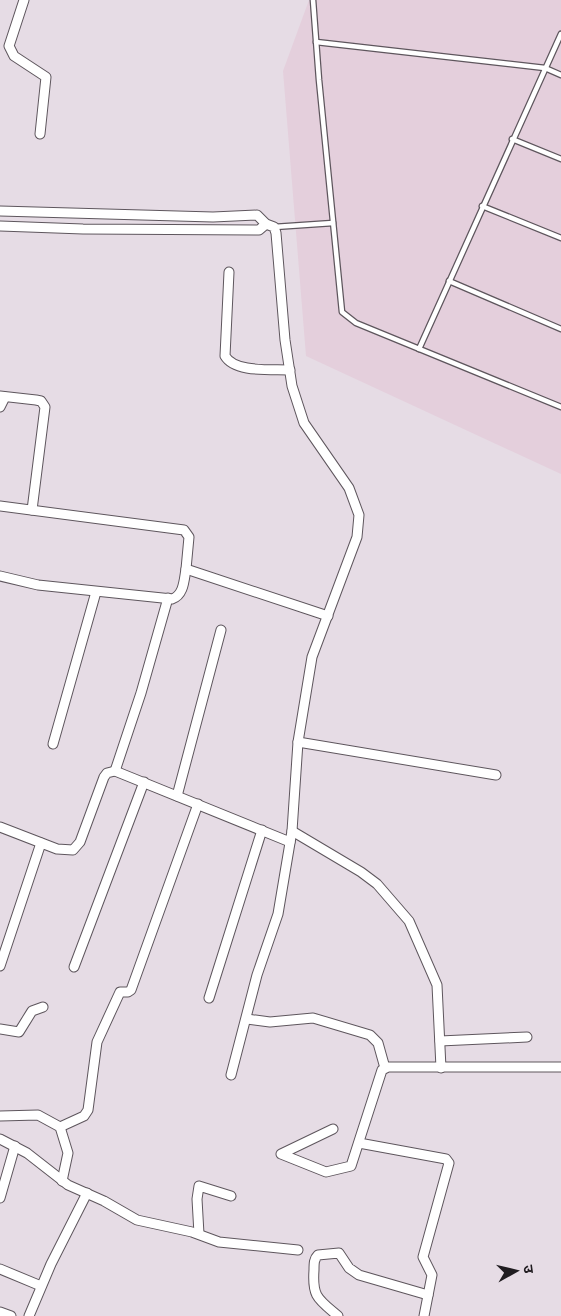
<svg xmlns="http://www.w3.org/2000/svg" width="561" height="1316" font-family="'Space Grotesk','Noto Sans Devanagari',sans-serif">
<rect width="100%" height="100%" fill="#e6dce5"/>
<path fill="#e4cfdc" d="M309,0H561V474L306,356L283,71Z"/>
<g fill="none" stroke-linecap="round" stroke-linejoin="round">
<g stroke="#5e565d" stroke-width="7">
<g id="service">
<path d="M313,0L319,80L342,312L356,323L561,407"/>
<path d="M316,42L545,68L561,75"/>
<path d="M512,139L561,159"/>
<path d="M482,206L561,238"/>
<path d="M274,227L333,223"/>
<path d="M449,281L561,329"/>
<path d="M419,349L561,34"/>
</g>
</g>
<g stroke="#5e565d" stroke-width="11">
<g id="minor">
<path d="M24,0L9,46L14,56L46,77L40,134"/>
<path d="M0,211L213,217L257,215L266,224L274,227L276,233L285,340L292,386L304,423L349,488L359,515L357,537L312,657L298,742L292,831L278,914L257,975L231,1075"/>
<path d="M0,226L83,229L259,230L266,224"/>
<path d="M229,272L225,356C235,373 271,369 290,370"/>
<path d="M0,396L36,400L41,401L45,407L32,510"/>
<path d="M0,407L5,397"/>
<path d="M0,506L184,530L189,537L186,569L328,616"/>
<path d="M0,576L38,585L172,599C184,595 184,580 186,569"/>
<path d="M298,742L496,775"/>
<path d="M53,744L96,592"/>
<path d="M115,771L141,693L168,598"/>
<path d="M177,796L221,630"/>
<path d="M0,827L57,849L73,850L80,842L104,777L107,773L115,771L290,842"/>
<path d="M292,831L361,872L377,884L409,921L437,985L441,1068"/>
<path d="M0,966L41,843"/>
<path d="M74,967L144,782"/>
<path d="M209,998L262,830"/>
<path d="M247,1019L270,1022L313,1018L370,1035L378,1043L385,1068"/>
<path d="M0,1029L19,1032L32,1011L43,1007"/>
<path d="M440,1041L527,1037"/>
<path d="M0,1116L38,1115L60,1127L68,1153L62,1181"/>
<path d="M60,1127L84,1116L88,1110L97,1042L120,992H128L131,990L198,804"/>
<path d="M333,1129L281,1154L326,1172L351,1166L382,1070L388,1067H561"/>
<path d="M0,1139L27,1153L68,1185L104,1201L137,1220L192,1232L219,1242L298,1250"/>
<path d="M359,1143L446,1159L449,1163L423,1257L432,1275L424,1316"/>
<path d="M0,1198L15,1146"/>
<path d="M199,1234L197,1199L199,1186L231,1196"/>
<path d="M0,1269L41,1286"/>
<path d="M0,1312L11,1316"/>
<path d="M29,1316L51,1264L87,1193"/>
<path d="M338,1316C318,1299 312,1297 314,1270C314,1263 314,1259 318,1255L339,1253L349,1268L359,1275L428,1295"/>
</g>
</g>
<use href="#service" stroke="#fff" stroke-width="4.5"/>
<use href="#minor" stroke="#fff" stroke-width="9"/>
</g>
<g transform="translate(516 1271) rotate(82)" stroke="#e6dce5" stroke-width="4" paint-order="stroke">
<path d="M0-4L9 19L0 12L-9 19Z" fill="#201c20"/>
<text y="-8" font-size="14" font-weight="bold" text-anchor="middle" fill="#201c20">उ</text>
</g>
</svg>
